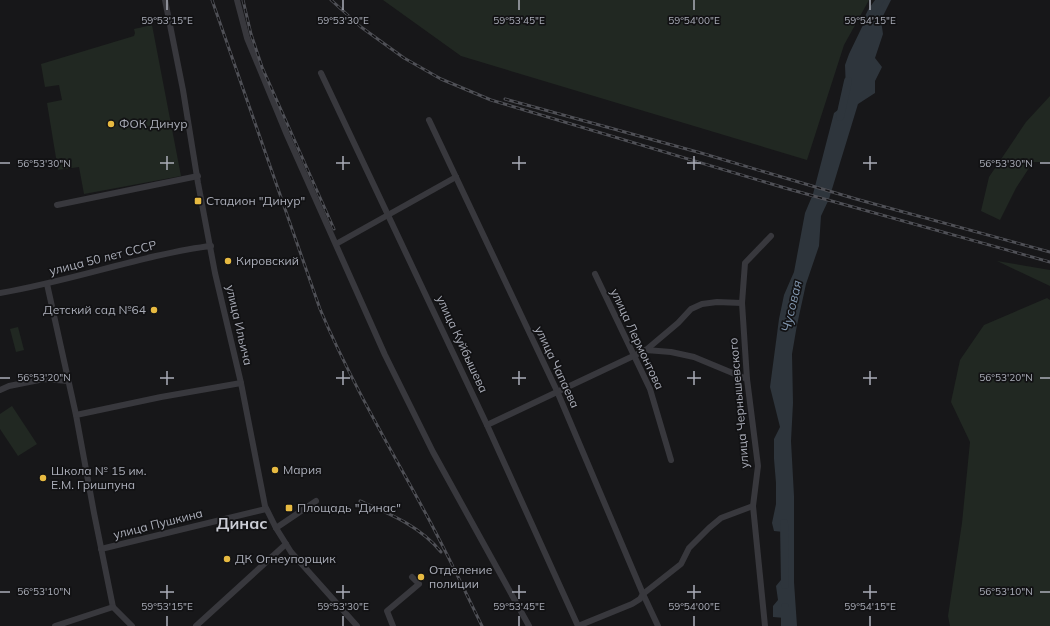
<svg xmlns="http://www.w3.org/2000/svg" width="1050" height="626" font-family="Mulish,sans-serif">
<rect width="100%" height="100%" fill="#171719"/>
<g fill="#212822">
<path d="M383,0H869L844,45L807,160L461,56Z"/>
<path d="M152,25L181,176L84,194L79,167L58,170L47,103L62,100L59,85L45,87L41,64L134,36L135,33L134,29Z"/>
<path d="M1050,96V162H1033L1016,188L1000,220L981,211L989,177L1026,122Z"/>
<path d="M997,261L1050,270V286Z"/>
<path d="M1047,298L1050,300V626H950L948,616L962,523L970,442L951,402L960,360L984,325Z"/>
<path d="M18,327L24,350L16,352L10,329Z"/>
<path d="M12,406L37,444L18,456L0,429V414Z"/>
</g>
<path fill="#2e353c" d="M880,0H891L881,20L883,34L875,58L882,67L875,81V93L858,104L829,199L821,216L819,246L806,284L797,325L792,354L793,403L791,441L794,496V582L797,626H785V618L773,617V606L778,600L776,586L785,575L784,532L774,531L772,523L776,504V483L774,459V439L780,427L770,387L779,319L784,295L794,272L805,213L813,194L834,113L842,107L846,91L845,65L849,54L862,27Z"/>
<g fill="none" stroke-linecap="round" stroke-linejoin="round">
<g stroke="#2e353c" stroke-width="8">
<path d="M869,17L872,11L880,0"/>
<path d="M840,117L848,81"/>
<path d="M784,523L785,585"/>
<path d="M785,607V626"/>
</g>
<g stroke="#38383d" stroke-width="6">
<path d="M165,0L183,90L198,183L215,273L241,383L265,506L276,528L291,552L357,626"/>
<path d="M237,0L247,38L287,135L385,355L433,452L529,626"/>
<path d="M321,73L487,425L578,626"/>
<path d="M429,120L557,391L643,594L658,626"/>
<path d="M57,205L198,176"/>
<path d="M336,244L456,177"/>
<path d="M595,274L650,389L671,460"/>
<path d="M47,284L76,415L94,513L113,607L132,626"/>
<path d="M0,293C53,284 104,268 156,256C174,252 192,248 211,246"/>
<path d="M646,350L678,323L691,309L702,304L717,302L742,303"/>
<path d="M0,390L9,386L44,379L68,381"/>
<path d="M76,415L161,397L241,383"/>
<path d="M487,425L646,350L671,352L694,357L747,379"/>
<path d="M276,528L316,501"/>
<path d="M101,549L266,509"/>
<path d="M55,626L113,607"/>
<path d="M196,626L286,544"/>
<path d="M393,626L387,611L419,584L412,577"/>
<path d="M578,626L632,604L640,599L643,594L681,564L689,548L709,528L721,518L753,506"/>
<path d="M765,626L753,506L758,466L747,379L742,303L745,263L771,236"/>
</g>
<g stroke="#4f5056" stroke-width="3">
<g id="rail">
<path d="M212,0L320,309C350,380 389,446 426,514C446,551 464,589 482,626"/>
<path d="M243,0L251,34L262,67L334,229"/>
<path d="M331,0L361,27L404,58L441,79L491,100L785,188L1050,262"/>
<path d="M505,99L701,153L856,199L1050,252"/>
<path d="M360,501C390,514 420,526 441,552"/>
</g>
</g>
<use href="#rail" stroke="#121214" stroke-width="1.5" stroke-dasharray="4.5" stroke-linecap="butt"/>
</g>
<path fill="none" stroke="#aaadb8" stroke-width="1.5" d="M167,0V10M343,0V10M519,0V10M694,0V10M870,0V10M167,156V170M343,156V170M519,156V170M694,156V170M870,156V170M0,163H10M160,163H174M336,163H350M512,163H526M687,163H701M863,163H877M1040,163H1050M167,371V385M343,371V385M519,371V385M694,371V385M870,371V385M0,378H10M160,378H174M336,378H350M512,378H526M687,378H701M863,378H877M1040,378H1050M167,585V599M343,585V599M519,585V599M694,585V599M870,585V599M0,592H10M160,592H174M336,592H350M512,592H526M687,592H701M863,592H877M1040,592H1050M167,616V626M343,616V626M519,616V626M694,616V626M870,616V626"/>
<g fill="#e7ba41" stroke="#121214" stroke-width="1.5">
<circle cx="111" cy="124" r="4"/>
<rect x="194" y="197" width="8" height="8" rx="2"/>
<circle cx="228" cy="261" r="4"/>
<circle cx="154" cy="310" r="4"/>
<circle cx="275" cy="470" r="4"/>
<circle cx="43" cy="478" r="4"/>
<rect x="285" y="504" width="8" height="8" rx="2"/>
<circle cx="227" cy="559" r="4"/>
<circle cx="421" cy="577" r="4"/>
</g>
<g text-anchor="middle" stroke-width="3.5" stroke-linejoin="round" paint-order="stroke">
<g font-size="12" fill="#aaadb8" stroke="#121214" text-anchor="start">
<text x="119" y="128">ФОК Динур</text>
<text x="206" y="205">Стадион "Динур"</text>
<text x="236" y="265">Кировский</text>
<text x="146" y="314" text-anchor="end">Детский сад №64</text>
<text x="283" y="474">Мария</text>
<text x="51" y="475">Школа № 15 им.<tspan x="51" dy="14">Е.М. Гришпуна</tspan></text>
<text x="297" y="512">Площадь "Динас"</text>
<text x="235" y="563">ДК Огнеупорщик</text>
<text x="429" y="574">Отделение<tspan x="429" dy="14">полиции</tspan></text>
</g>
<g font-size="12" fill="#aaadb8" stroke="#121214">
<text transform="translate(103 258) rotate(-14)" y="4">улица 50 лет СССР</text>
<text transform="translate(239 325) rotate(77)" y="4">улица Ильича</text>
<text transform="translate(637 339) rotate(65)" y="4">улица Лермонтова</text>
<text transform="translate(462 344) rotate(65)" y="4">улица Куйбышева</text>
<text transform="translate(557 367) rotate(65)" y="4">улица Чапаева</text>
<text transform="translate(739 403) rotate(-95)" y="4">улица Чернышевского</text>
<text transform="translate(158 524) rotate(-14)" y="4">улица Пушкина</text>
</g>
<g font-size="13" font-style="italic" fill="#8398b0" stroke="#121214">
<text transform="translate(791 306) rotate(-77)" y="5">Чусовая</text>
</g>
<g font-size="16" font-weight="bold" fill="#caccd4" stroke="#121214">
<text x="242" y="529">Динас</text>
</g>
</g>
<g font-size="10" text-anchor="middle" fill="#aaadb8" stroke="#121214" stroke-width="3.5" stroke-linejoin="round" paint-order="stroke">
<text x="167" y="24">59°53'15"E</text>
<text x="343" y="24">59°53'30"E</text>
<text x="519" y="24">59°53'45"E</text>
<text x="694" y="24">59°54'00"E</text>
<text x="870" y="24">59°54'15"E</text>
<text x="44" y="167">56°53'30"N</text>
<text x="1006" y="167">56°53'30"N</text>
<text x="44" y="381">56°53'20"N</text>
<text x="1006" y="381">56°53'20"N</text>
<text x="44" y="595">56°53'10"N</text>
<text x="1006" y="595">56°53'10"N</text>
<text x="167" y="610">59°53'15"E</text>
<text x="343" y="610">59°53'30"E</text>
<text x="519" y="610">59°53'45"E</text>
<text x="694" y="610">59°54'00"E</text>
<text x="870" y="610">59°54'15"E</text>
</g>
</svg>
